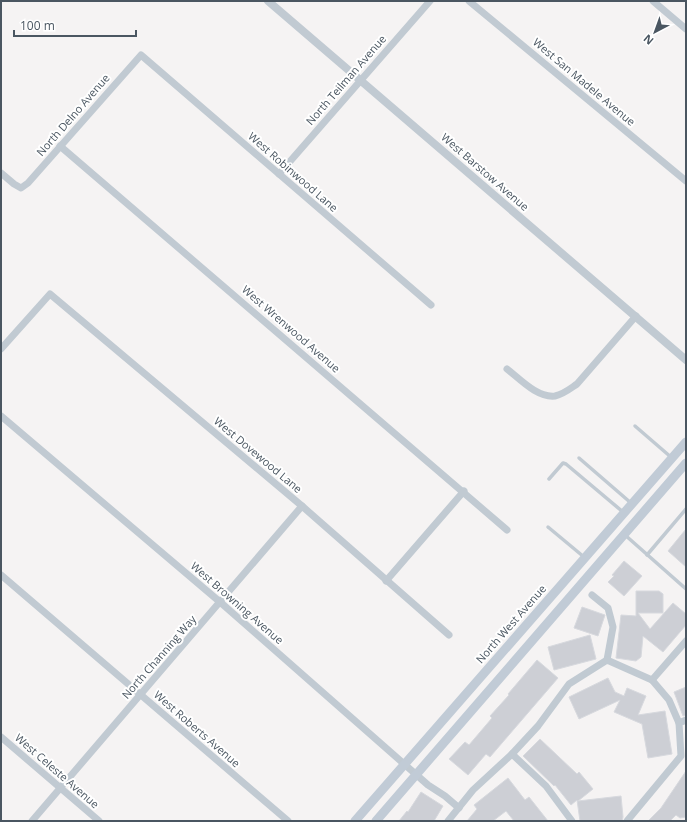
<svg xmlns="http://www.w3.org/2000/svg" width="687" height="822" font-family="'Open Sans',sans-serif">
<rect width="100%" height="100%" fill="#f5f3f3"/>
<g fill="#cdcfd5" stroke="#d7d9de">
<path d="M686,529V567L668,551Z"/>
<path d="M624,561L642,576L624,596L608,582L614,576L612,575Z"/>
<path d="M636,591H659L663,594V613H638L650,629L673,603L686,614V625L663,652L643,636L641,657L636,661L616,658L621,615L636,616Z"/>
<path d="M582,607L605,615L598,636L574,628Z"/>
<path d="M590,635L596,659L554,670L548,647Z"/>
<path d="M537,660L558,678L490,757L486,754L468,775L449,759L465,742L469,745L492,718L490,716L509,695L508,694Z"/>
<path d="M608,678L615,692L624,696L627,688L646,696L638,715L665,711L672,754L648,758L642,724L614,712L620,700L579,719L569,697Z"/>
<path d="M686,687V715L683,716L674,692Z"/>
<path d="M540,739L577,774L579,772L593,789L578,801L621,796L623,817L622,821H580L577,800L571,805L555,785L554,786L523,756Z"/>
<path d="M686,771V817L680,818L676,815L670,821H648L661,808Z"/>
<path d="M508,778L525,800L529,797L548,821H514L506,811L493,821H467L477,809L474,805Z"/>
<path d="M421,792L443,806L434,821H399L407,811L408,812Z"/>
</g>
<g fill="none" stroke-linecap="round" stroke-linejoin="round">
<g stroke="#c1cad2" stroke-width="3.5">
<path d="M635,426L672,458"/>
<path d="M579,458L631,503"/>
<path d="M549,479L563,463L566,464L623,512"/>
<path d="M548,527L584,557"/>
<path d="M625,535L686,589"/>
<path d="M647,555L686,509"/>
</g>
<g stroke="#c1cad2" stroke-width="7">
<path d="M469,1L686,181"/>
<path d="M653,1L686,29"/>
<path d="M60,146L507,530"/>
<path d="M1,173L14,184L21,188L28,183L141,55L431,305"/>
<path d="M279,174L430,1"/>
<path d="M1,349L50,294L302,506L449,635"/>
<path d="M507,369C520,379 537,398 555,396C564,394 571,388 577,384L636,316"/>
<path d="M1,416L220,602L428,785L445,796L459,808"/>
<path d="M1,575L288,821"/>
<path d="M386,581L464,491"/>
<path d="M592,595L608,608L613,627L607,660"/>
<path d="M652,680L686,641"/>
<path d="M1,737L99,821"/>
<path d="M512,754L546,786L572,821"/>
<path d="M32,821L302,506"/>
<path d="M448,821L473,790L512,754L538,726L569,684L607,660L652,680L669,700L679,723"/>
<path d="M627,821L681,756L679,723L686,720"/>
</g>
<path stroke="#c1cad2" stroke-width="8" d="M268,1L686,360"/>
<g stroke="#c1cbd6" stroke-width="9">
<path d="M355,821L686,442"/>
<path d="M376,821L686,463"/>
</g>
</g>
<g text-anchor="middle" stroke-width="4" stroke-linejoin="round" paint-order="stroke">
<g font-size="11" fill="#4a5661" stroke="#fff">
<text transform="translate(346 80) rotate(-49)" y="4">North Teilman Avenue</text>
<text transform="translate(584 82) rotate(40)" y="4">West San Madele Avenue</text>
<text transform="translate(73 115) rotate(-49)" y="4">North Delno Avenue</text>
<text transform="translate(293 172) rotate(41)" y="4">West Robinwood Lane</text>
<text transform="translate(485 172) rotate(41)" y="4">West Barstow Avenue</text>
<text transform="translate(291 329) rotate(41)" y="4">West Wrenwood Avenue</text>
<text transform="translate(258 455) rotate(40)" y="4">West Dovewood Lane</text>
<text transform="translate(237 603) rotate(41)" y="4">West Browning Avenue</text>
<text transform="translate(511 624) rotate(-49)" y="4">North West Avenue</text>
<text transform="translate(159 657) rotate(-49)" y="4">North Channing Way</text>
<text transform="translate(197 729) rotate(41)" y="4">West Roberts Avenue</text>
<text transform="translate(57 771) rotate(41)" y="4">West Celeste Avenue</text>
</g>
</g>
<rect width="687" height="822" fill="none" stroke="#4a5661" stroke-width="4"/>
<g transform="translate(655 32) rotate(221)" stroke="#ffffff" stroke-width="3" paint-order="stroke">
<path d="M0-3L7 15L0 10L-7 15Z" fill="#4a5661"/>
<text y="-6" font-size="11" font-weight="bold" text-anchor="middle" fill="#4a5661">N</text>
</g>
<path d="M14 30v6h122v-6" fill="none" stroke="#4a5661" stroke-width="2"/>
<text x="20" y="30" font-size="12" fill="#4a5661" stroke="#ffffff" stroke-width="3" paint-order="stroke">100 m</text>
</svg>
